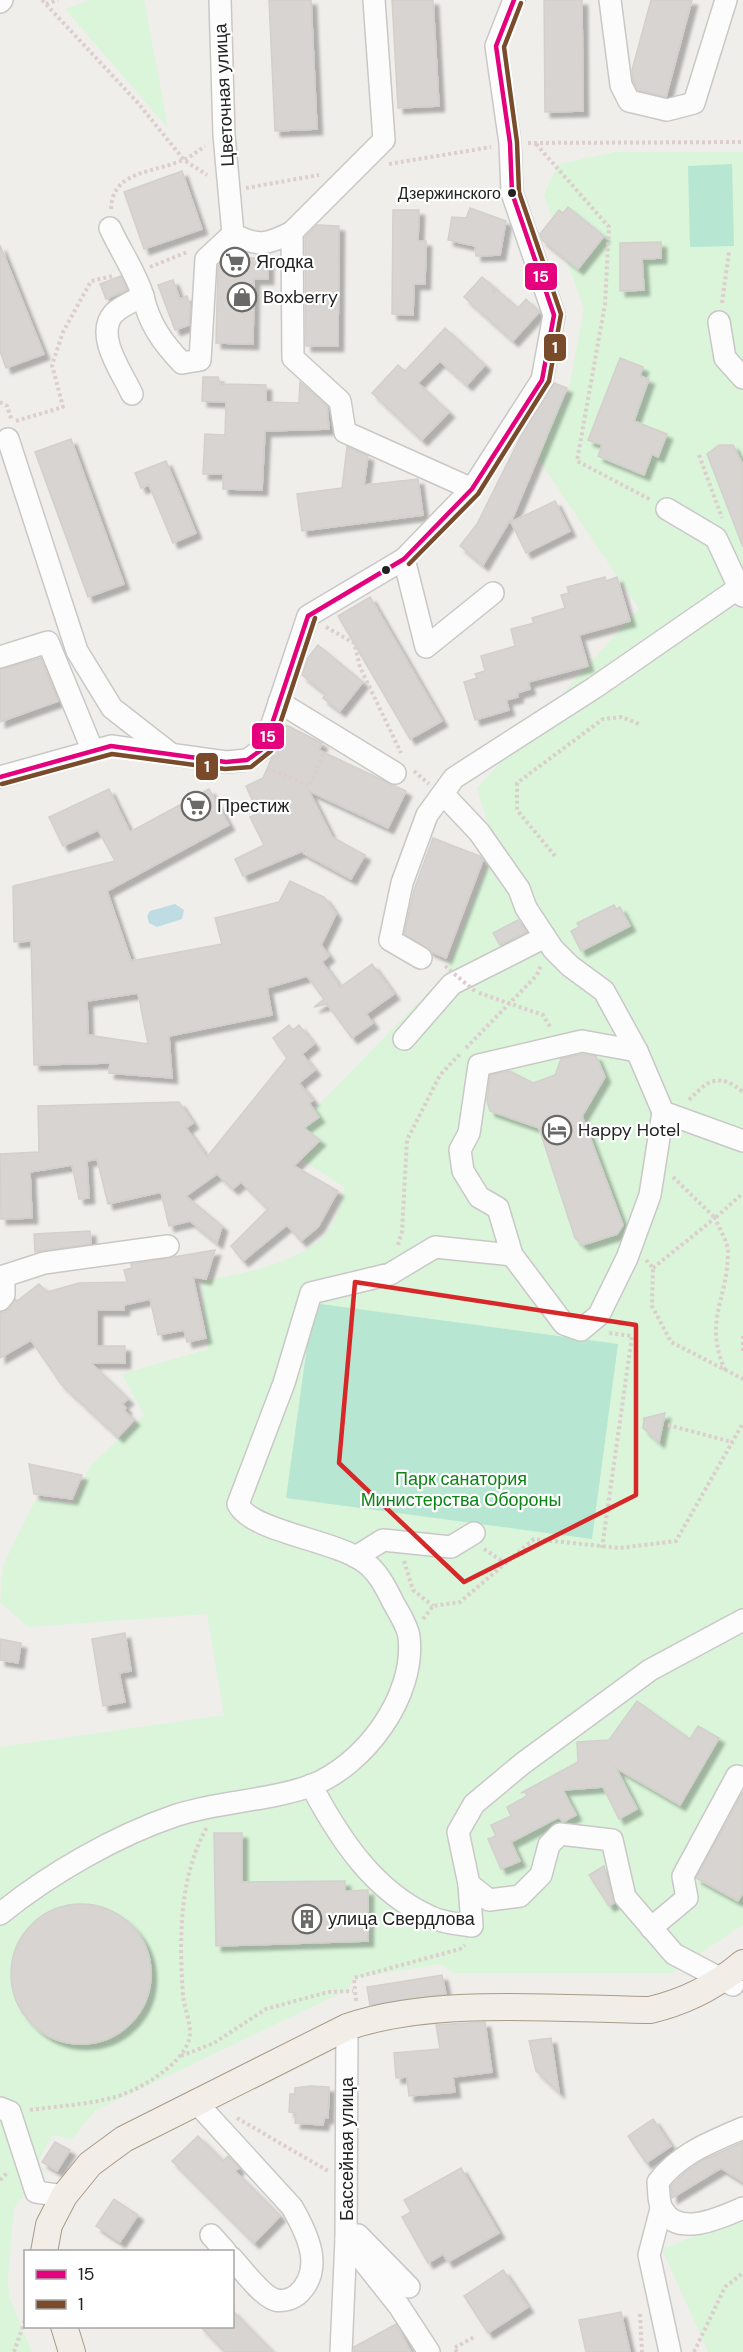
<svg xmlns="http://www.w3.org/2000/svg" width="743" height="2352" font-family="'DM Sans',sans-serif">
<defs>
<filter id="shadow"><feDropShadow dx="5.5" dy="5.5" stdDeviation="1.5" flood-color="#0004"/></filter>
</defs>
<rect width="100%" height="100%" fill="#f0eeeb"/>
<g fill="#daf5da">
<path d="M90,0H144L168,128L65,9Z"/>
<path d="M616,152H743V1925L671,1973H454L440,1964L354,1978L347,1990L95,2111L72,2139L52,2135L37,2164L45,2170L14,2208L8,2278L9,2296L32,2352H0V1747L224,1715L207,1614L29,1627L0,1603L3,1565L36,1499L74,1504L90,1466L144,1415L122,1374L208,1349L201,1281C239,1275 315,1261 333,1223C339,1213 341,1199 345,1188L295,1155L300,1124L445,975L495,847L477,788L639,609L535,454L568,393L584,309L544,195L558,164Z"/>
<path d="M743,2217V2352H708L662,2249Z"/>
</g>
<g fill="#b7e6d2">
<path d="M732,164L734,246L690,247L688,166Z"/>
<path d="M313,1303L618,1344L592,1539L286,1498Z"/>
</g>
<path fill="#bfdbe3" d="M175,904L184,910L182,919L157,927L149,923L147,916L150,911Z"/>
<g fill="#d7d4d2" stroke="#d3d0cc" stroke-width="1.5" fill-rule="evenodd" filter="url(#shadow)">
<path d="M269,0H311L317,129L275,131Z"/>
<path d="M392,0H433L439,106L398,108Z"/>
<path d="M544,0H582L583,111L545,112Z"/>
<path d="M651,0H692L666,97L638,90L633,81L632,70Z"/>
<path d="M182,171L202,229L144,249L124,192Z"/>
<path d="M568,207L604,236L578,269L542,240L540,234L559,210L563,213Z"/>
<path d="M470,208L506,221L500,255L476,256L475,246L448,240L452,217L466,218Z"/>
<path d="M393,210H419L418,241H426L425,284H414L413,315L392,314Z"/>
<path d="M317,225L339,226L338,346H306L305,237Z"/>
<path d="M661,242V258L642,259L644,290L620,291V243Z"/>
<path d="M0,245L44,354L6,368L0,351Z"/>
<path d="M226,258H268V279H254L253,344L216,343L218,265Z"/>
<path d="M121,276L127,290L106,299L100,284Z"/>
<path d="M482,277L494,287L493,293L496,289L518,308L526,299L539,312L513,341L464,297Z"/>
<path d="M173,280L180,299L187,296L190,305L189,325L175,330L158,285Z"/>
<path d="M445,328L485,365L467,385L440,361L418,383L449,412L422,440L372,393L398,365L405,371Z"/>
<path d="M620,358L643,367L640,376L649,379L634,421L667,434L658,457L652,454L644,475L598,456L602,445L588,440Z"/>
<path d="M203,377H218L220,384L266,385V402L299,403L300,382L327,406L329,429L265,431L262,490L223,489V474H203L205,434L225,435L226,402L202,401Z"/>
<path d="M554,383L567,388L511,522L555,501L570,531L526,553L510,520L483,565L460,546L477,524L521,436Z"/>
<path d="M71,439L124,584L88,597L35,452Z"/>
<path d="M719,445H733L743,465V547L707,454Z"/>
<path d="M347,447L368,456L364,485L418,479L423,515L302,531L297,494L342,488Z"/>
<path d="M166,461L196,533L173,543L149,485L141,488L135,473Z"/>
<path d="M605,577L606,581L617,577L630,621L579,635L588,666L528,682L530,689L517,693L518,697L506,700L509,710L475,720L464,682L477,678L475,674L485,671L481,656L515,646L511,629L534,623L532,618L565,608L561,595L569,593L567,587Z"/>
<path d="M370,597L442,721L410,739L338,616Z"/>
<path d="M318,645L363,682L340,711L323,698L326,694L302,675L307,659Z"/>
<path d="M41,658L58,701L0,722V669Z"/>
<path d="M286,725L322,743L319,750L406,791L388,828L309,791L332,837L365,855L351,879L303,853L305,850L243,876L235,859L264,845L250,817L258,813L246,786L263,778Z"/>
<path d="M109,789L130,832L209,789L229,825L107,891L131,961L222,944L215,918L279,902L290,881L324,897L336,914L321,945L329,956L322,962L340,987L372,964L394,994L366,1014L373,1023L352,1038L327,1004L314,1007L324,999L307,976L267,988L272,1015L169,1036L172,1078L109,1073L110,1063L34,1065L31,941L14,942L13,886L115,861L98,830L63,846L49,817ZM138,993L148,1044L88,1035L87,1001Z"/>
<path d="M433,838L480,856L483,860L446,958L432,952L404,934L414,890Z"/>
<path d="M614,905L616,909L620,907L630,926L581,951L571,931L579,927L577,923Z"/>
<path d="M518,920L527,932L500,945L493,933Z"/>
<path d="M289,1025L293,1030L299,1025L314,1044L302,1054L315,1070L299,1083L313,1100L309,1103L319,1117L304,1128L320,1140L294,1166L338,1191L318,1227L301,1241L287,1225L243,1261L231,1246L268,1209L241,1182L233,1189L217,1174L186,1196L222,1226L217,1243L190,1221L169,1226L161,1192L108,1204L97,1159L87,1161L89,1198L79,1199L72,1165L30,1172L32,1218L1,1219L0,1154L39,1152L38,1106L179,1102L193,1123L186,1128L207,1157L287,1058L273,1038Z"/>
<path d="M582,1054L596,1056L605,1077L582,1116L623,1225L617,1234L583,1245L575,1238L539,1128L490,1111L487,1101L490,1075L510,1071L533,1083L555,1075L561,1059Z"/>
<path d="M90,1231L91,1244L35,1252L34,1234Z"/>
<path d="M215,1250L206,1279L193,1277L206,1338L187,1342L184,1330L158,1335L150,1299L124,1305V1310H97V1346H125V1363H91L128,1399L122,1404L126,1408L124,1410L134,1420L118,1437L61,1384L31,1340L0,1358V1312H5L15,1299L17,1301L39,1284L47,1292L79,1283L127,1282L124,1270L132,1268L131,1264Z"/>
<path d="M665,1413L659,1442L643,1428L644,1418Z"/>
<path d="M29,1464L82,1475L72,1499L34,1494Z"/>
<path d="M125,1633L131,1671L119,1673L125,1702L103,1706L92,1639Z"/>
<path d="M0,1639L21,1643L18,1663L0,1660Z"/>
<path d="M637,1701L690,1739L698,1726L719,1738L680,1805L616,1768L637,1809L619,1819L603,1787L563,1790L576,1815L563,1822L559,1817L511,1842L520,1861L501,1869L488,1839L496,1836L491,1825L511,1816L507,1807L527,1796L525,1792L521,1793L578,1762L577,1742L609,1740Z"/>
<path d="M743,1792V1893L738,1901L696,1878Z"/>
<path d="M214,1833H242V1882L345,1881V1891L368,1890V1941L216,1946Z"/>
<path d="M604,1866L614,1903L609,1906L589,1875Z"/>
<circle cx="81" cy="1974" r="70"/>
<path d="M442,1975L446,1994L370,2005L367,1987Z"/>
<path d="M485,2022L492,2072L453,2077L455,2092L409,2096L407,2077L396,2078L394,2053L440,2049L436,2025Z"/>
<path d="M551,2038L559,2092L536,2071L529,2041Z"/>
<path d="M310,2086L329,2087L328,2118H324L323,2125L295,2123L296,2113L289,2112L290,2094H295V2088Z"/>
<path d="M653,2119L671,2146L646,2163L628,2136Z"/>
<path d="M198,2136L223,2161L228,2156L239,2168L235,2171L280,2216L254,2243L172,2161Z"/>
<path d="M55,2142L70,2150L57,2171L42,2162Z"/>
<path d="M743,2142V2182L721,2168L672,2198L671,2186L684,2173L703,2160Z"/>
<path d="M461,2168L499,2233L448,2262L443,2254L428,2263L402,2217L411,2212L404,2200Z"/>
<path d="M114,2199L138,2215L120,2242L96,2226Z"/>
<path d="M503,2270L528,2307L488,2333L464,2296Z"/>
<path d="M232,2310L273,2352H225L200,2326H232Z"/>
<path d="M621,2312L630,2352H586L579,2320Z"/>
<path d="M396,2324L411,2352H354V2347Z"/>
</g>
<g fill="none" stroke-linecap="round" stroke-linejoin="round">
<g stroke="#c9c8c7" stroke-width="24">
<g id="minor">
<path d="M220,0L224,135L233,234C258,247 267,245 292,232L293,358L340,401L345,432L472,489"/>
<path d="M610,0L621,85L629,101L667,110L694,103L726,0"/>
<path d="M0,2L2,0"/>
<path d="M110,228C121,252 135,271 143,296"/>
<path d="M292,232L384,140L374,0"/>
<path d="M719,322L725,358L743,378"/>
<path d="M132,394C122,372 94,335 114,313C121,306 134,301 143,296C149,324 163,343 182,363L200,360L206,259L233,234"/>
<path d="M8,439L77,651L112,708L171,754"/>
<path d="M667,509L716,538L743,596"/>
<path d="M404,559L426,647L493,593"/>
<path d="M0,657L48,642L92,749"/>
<path d="M279,702L395,773"/>
<path d="M0,777L111,746L226,762L247,760L264,748L308,616L404,559L472,489L542,380L554,315L512,193L510,143L496,46L514,0"/>
<path d="M444,795L479,832L519,889L526,908L553,949L570,966L604,991L637,1051L663,1112L743,1141"/>
<path d="M421,958L390,940L402,883L427,815L454,778L594,688L743,585"/>
<path d="M404,1039L452,984L545,937"/>
<path d="M637,1051L582,1041L479,1065L469,1133L460,1150L463,1171L479,1197L498,1208L512,1255L564,1324L581,1330L599,1315L627,1258L650,1195L663,1112"/>
<path d="M4,1276L44,1263L168,1246"/>
<path d="M0,1300L4,1295V1276"/>
<path d="M356,1557L383,1540L451,1547L474,1533"/>
<path d="M311,1785C339,1838 374,1892 431,1917C443,1923 459,1924 472,1926L469,1884"/>
<path d="M0,1914C49,1874 117,1835 177,1815C220,1801 268,1801 310,1786C364,1766 416,1696 409,1637C408,1627 399,1613 394,1604C386,1588 378,1571 363,1561C333,1540 250,1531 238,1504L284,1383L311,1293L390,1274L435,1247L512,1255"/>
<path d="M651,1928L687,1898L683,1876L737,1776"/>
<path d="M733,1985L674,1954L625,1897L612,1840L560,1834L549,1845L541,1875L520,1896L489,1900L469,1884L458,1832L474,1804L522,1764L650,1670L743,1620"/>
<path d="M347,2027L346,2239L399,2306L429,2352"/>
<path d="M195,2101L292,2207C308,2235 325,2270 297,2295C290,2300 279,2303 271,2298C259,2292 242,2269 232,2258"/>
<path d="M0,2108L10,2112L36,2192L64,2196"/>
<path d="M743,2128C711,2142 680,2153 658,2182C659,2190 658,2203 663,2210C678,2238 722,2217 743,2208"/>
<path d="M661,2209L649,2255L670,2352"/>
<path d="M211,2235L226,2252"/>
<path d="M341,2352L346,2239L358,2235L409,2287"/>
</g>
</g>
<g stroke="#a79c86" stroke-width="28">
<g id="major">
<path d="M44,2252L49,2225L64,2196L90,2164L124,2139L347,2027C434,1997 557,2009 650,2010C685,2002 716,1986 743,1963"/>
<path d="M64,2326L72,2352"/>
</g>
</g>
<g stroke="#dccecd" stroke-width="4" stroke-dasharray="3 3" stroke-linecap="butt">
<path d="M42,0L138,103L184,160L207,175"/>
<path d="M46,4L58,0"/>
<path d="M528,143L743,142"/>
<path d="M536,144L609,227L605,304L577,461L651,500"/>
<path d="M389,164L491,147"/>
<path d="M246,188L319,175"/>
<path d="M111,209C112,169 157,173 185,159C192,156 198,151 205,146"/>
<path d="M150,267L187,252"/>
<path d="M722,303L729,252"/>
<path d="M0,402L7,406L12,421"/>
<path d="M16,421L63,407L52,365L63,332L91,281L113,276"/>
<path d="M699,455L722,518"/>
<path d="M326,627L354,643L360,667L401,753"/>
<path d="M267,768L310,786L324,752"/>
<path d="M414,771L429,784"/>
<path d="M555,856L517,810V783L603,719L622,717L641,725"/>
<path d="M479,993L543,1015L551,1028"/>
<path d="M466,1048L537,975L541,965"/>
<path d="M689,1100C708,1080 719,1072 743,1092"/>
<path d="M673,1177L715,1218L743,1193"/>
<path d="M398,1245L402,1231L407,1140L440,1075L461,1053"/>
<path d="M646,1260L653,1268L652,1306L671,1342L743,1379"/>
<path d="M653,1268L715,1218C719,1228 728,1242 728,1252C728,1300 703,1320 725,1370"/>
<path d="M743,1336V1353"/>
<path d="M668,1425L732,1442"/>
<path d="M602,1548L632,1336L609,1333"/>
<path d="M484,1549L505,1563"/>
<path d="M404,1561L413,1590L433,1606"/>
<path d="M423,1619L433,1606L460,1602L534,1539L620,1548L676,1541L743,1423"/>
<path d="M356,2001L354,1978L460,1949L465,1945"/>
<path d="M181,2056L214,2043L266,2009L328,1992L353,1991"/>
<path d="M30,2110C57,2106 85,2105 111,2098C137,2092 181,2066 189,2040C193,2026 184,2009 183,1995C179,1939 179,1877 207,1827"/>
<path d="M237,2118L328,2171"/>
<path d="M0,2180L8,2172"/>
<path d="M640,2314L642,2352"/>
<path d="M14,2352L26,2317"/>
<path d="M457,2352L454,2348L476,2336"/>
<path d="M694,2352L725,2287L743,2273"/>
</g>
<use href="#minor" stroke="#fdfcfc" stroke-width="21"/>
<use href="#major" stroke="#f3ede7" stroke-width="26"/>
<path stroke="#dccecd" stroke-width="4" stroke-dasharray="3 3" stroke-linecap="butt" d="M445,966L476,992"/>
<g stroke="#fff" stroke-width="9">
<path id="bus-1" d="M0,777L111,746L226,762L247,760L264,748L308,616L404,559L472,489L542,380L554,315L512,193L510,143L496,46L514,0"/>
</g>
<g stroke="#fff" stroke-width="9">
<g id="bus-2">
<path d="M409,564L478,494L549,381L561,314L519,192L517,142L504,47L521,3"/>
<path d="M2,784L112,754L225,769L251,767L271,751L315,618"/>
</g>
</g>
<use href="#bus-1" stroke="#e5007d" stroke-width="4.5"/>
<use href="#bus-2" stroke="#7a4b2a" stroke-width="4.5"/>
</g>
<path fill="none" stroke="#d62828" stroke-width="4.5" stroke-linejoin="round" d="M355,1282L636,1325V1495L464,1582L339,1463Z"/>
<defs>
<g id="supermarket-ring" transform="scale(1.5)"><circle r="9.5" fill="#fff" stroke="#6a6968" stroke-width="1.5"/><path d="M-6-5.5h2.5l.6 2H6L4.5 2H-2.5L-4.4-4H-6ZM-1.5 3.2a1.3 1.3 0 1 0 .1 0ZM3 3.2a1.3 1.3 0 1 0 .1 0Z" fill="#6a6968"/></g>
<g id="shop-ring" transform="scale(1.5)"><circle r="9.5" fill="#fff" stroke="#6a6968" stroke-width="1.5"/><path d="M-5-2.5h2.3a2.7 3.5 0 0 1 5.4 0H5L5.5 6h-11ZM-1.5-2.5h3a1.5 2.3 0 0 0-3 0Z" fill="#6a6968"/></g>
<g id="hotel-ring" transform="scale(1.5)"><circle r="9.5" fill="#fff" stroke="#6a6968" stroke-width="1.5"/><path d="M-6-4.5h1.5V1H6V5H4.5V3h-9V5H-6ZM-4 0a1.8 1.8 0 1 1 3.6 0ZM.5 0V-2.5h3Q6-2.5 6 0Z" fill="#6a6968"/></g>
<g id="building-ring" transform="scale(1.5)"><circle r="9.5" fill="#fff" stroke="#6a6968" stroke-width="1.5"/><path d="M-4-6H4V6H1V3H-1V6H-4ZM-2.5-4.3h1.7v1.8h-1.7ZM.8-4.3h1.7v1.8H.8ZM-2.5-1h1.7V.8h-1.7ZM.8-1h1.7V.8H.8Z" fill="#6a6968"/></g>
</defs>
<g fill-rule="evenodd">
<use href="#supermarket-ring" x="235" y="262"/>
<use href="#shop-ring" x="242" y="297"/>
<use href="#supermarket-ring" x="196" y="806"/>
<use href="#hotel-ring" x="557" y="1130"/>
<use href="#building-ring" x="307" y="1919"/>
</g>
<g fill="#222" stroke="#fff" stroke-width="2">
<circle cx="512" cy="193" r="5"/>
<circle cx="386" cy="570" r="5"/>
</g>
<g text-anchor="middle" stroke-width="4.5" stroke-linejoin="round" paint-order="stroke">
<g font-size="16" fill="#222" stroke="#fff" text-anchor="end">
<text x="501" y="199">Дзержинского</text>
</g>
<g font-size="18" fill="#222" stroke="#fff">
<text transform="translate(224 95) rotate(-93)" y="6">Цветочная улица</text>
<text transform="translate(347 2149) rotate(-90)" y="6">Бассейная улица</text>
</g>
<g font-size="18" fill="#222" stroke="#fff" text-anchor="start">
<text x="256" y="268">Ягодка</text>
<text x="263" y="303">Boxberry</text>
<text x="217" y="812">Престиж</text>
<text x="578" y="1136">Happy Hotel</text>
<text x="328" y="1925">улица Свердлова</text>
</g>
<g font-size="18" fill="#0c8416" stroke="#fff">
<text x="461" y="1485">Парк санатория<tspan x="461" dy="21">Министерства Обороны</tspan></text>
</g>
</g>
<g stroke="#fff" stroke-width="2">
<rect x="524" y="262" width="34" height="29" rx="6" fill="#e5007d"/>
<rect x="543" y="333" width="24" height="29" rx="6" fill="#7a4b2a"/>
<rect x="251" y="722" width="34" height="28" rx="6" fill="#e5007d"/>
<rect x="195" y="752" width="24" height="29" rx="6" fill="#7a4b2a"/>
</g>
<g font-size="16" text-anchor="middle" font-weight="bold" fill="#fff">
<text x="541" y="282">15</text>
<text x="555" y="353">1</text>
<text x="268" y="742">15</text>
<text x="207" y="772">1</text>
</g>
<rect x="24" y="2250" width="210" height="78" fill="#ffffff" stroke="#a7a7a7" stroke-width="1.5"/>
<rect x="36" y="2270" width="30" height="9" fill="#e5007d" stroke="#a7a7a7" stroke-width="1.5"/>
<text x="78" y="2280" font-size="18" fill="#222222">15</text>
<rect x="36" y="2300" width="30" height="9" fill="#7a4b2a" stroke="#a7a7a7" stroke-width="1.5"/>
<text x="78" y="2310" font-size="18" fill="#222222">1</text>
</svg>
